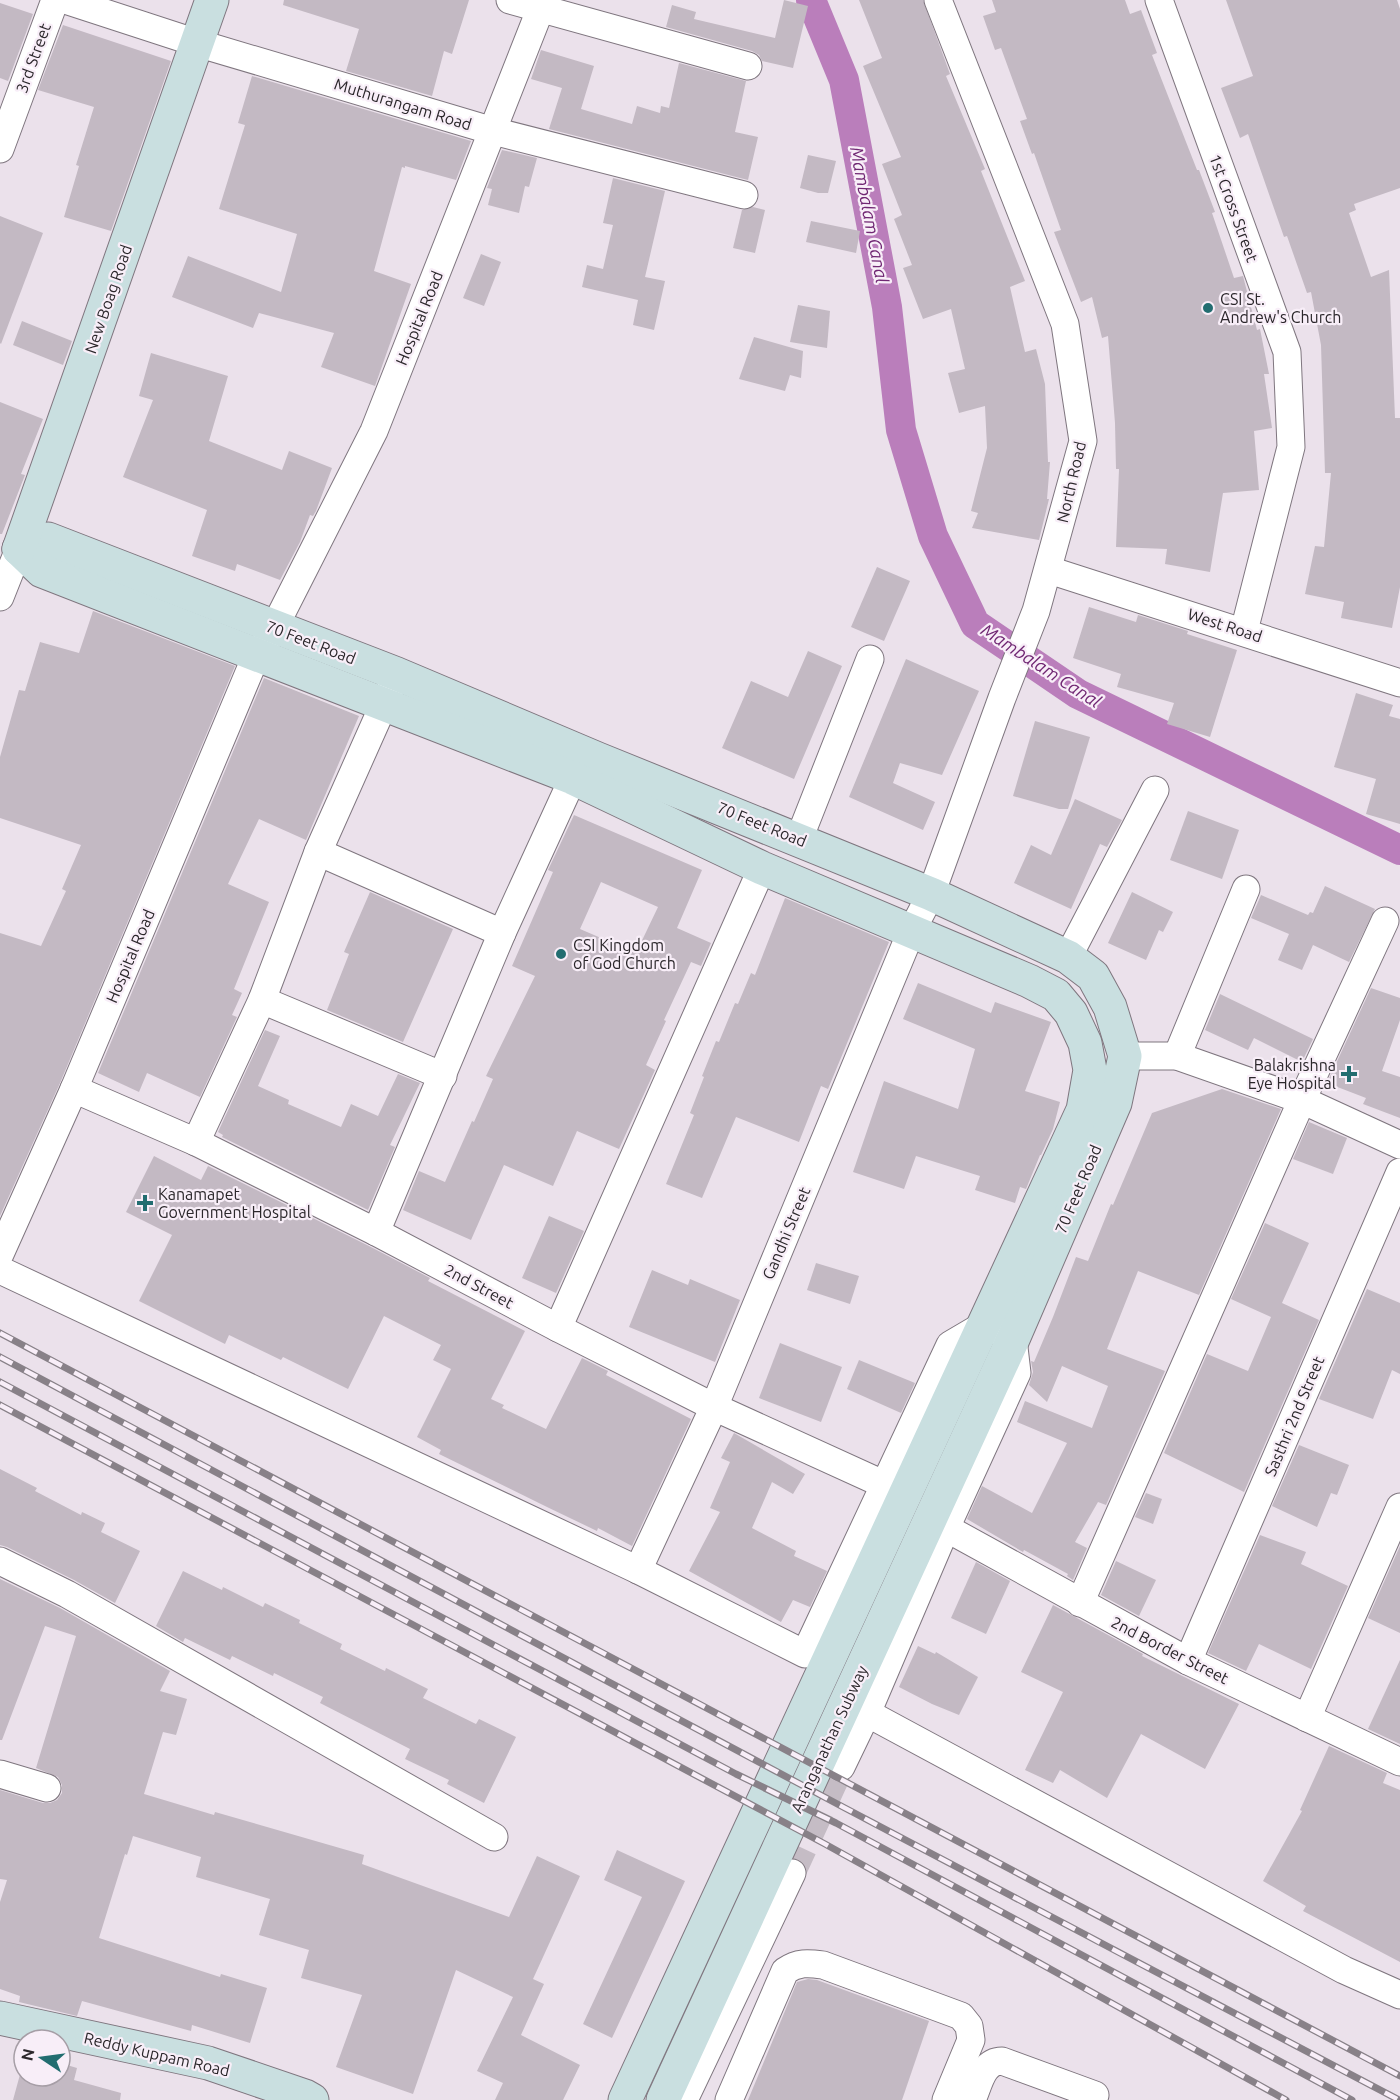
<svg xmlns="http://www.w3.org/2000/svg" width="1400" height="2100" font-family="Ubuntu,sans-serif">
<rect width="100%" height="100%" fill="#ebe1eb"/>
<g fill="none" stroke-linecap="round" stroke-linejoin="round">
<path stroke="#ba7ebb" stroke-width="30" d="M811,0L844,80L887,307L901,430L933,536L975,624L1078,694L1400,850"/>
</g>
<g fill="#c3b9c3" fill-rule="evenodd">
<path d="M284,0H469L452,54L444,51L432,96L346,71L359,29L283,5Z"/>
<path d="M784,0L808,6L793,68L762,61L759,55L752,51L666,27L672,5L696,12L694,19L775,38Z"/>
<path d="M859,0H923L950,74L946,76L985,169L981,171L1025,281L1010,287L1025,352L1036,349L1045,384L1048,462H1050L1047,499H1049L1039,540L972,528L978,513L971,511L987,448L985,406L959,413L948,373L965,369L951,309L923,319L903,268L912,265L894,219L902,215L882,164L901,157L863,66L882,58Z"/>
<path d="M992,0H1125L1130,14L1141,10L1157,53L1152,55L1197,170H1199L1215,212L1212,213L1234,278L1243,276L1257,330L1260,329L1269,374H1264L1272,428L1254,431L1259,490L1223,493L1210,572L1165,564L1167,549L1116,547L1119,469H1116L1115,423L1108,336L1102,338L1092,297L1081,302L1054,232L1061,230L1034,153L1032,154L1020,121L1027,119L1001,48L995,50L983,16L996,12Z"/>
<path d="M1226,0H1397L1400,9V188L1354,204L1356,210L1349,213L1371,277L1389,270L1395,418H1400V587L1392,628L1341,618L1344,602L1305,594L1315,546L1324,547L1331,473H1325L1321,345L1311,292L1307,293L1287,236L1284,237L1248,134L1240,138L1221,88L1253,76Z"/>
<path d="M0,3L33,14L8,81L0,78Z"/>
<path d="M63,25L171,61L111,231L64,217L79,166L76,165L94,107L38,90Z"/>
<path d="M541,50L594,66L581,109L632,124L637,106L660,113L661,106L669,108L679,63L746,81L735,132L758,137L748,180L549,129L562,88L531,79Z"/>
<path d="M252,76L471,141L456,180L405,166V168L402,167L374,271L411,284L375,386L321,367L334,333L259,313L253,328L172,297L188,256L281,292L297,234L219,209L245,125L238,123Z"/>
<path d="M502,150L537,158L529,187L525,186L519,213L488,205L492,189L487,188Z"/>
<path d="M808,155L836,161L828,193H818L800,188Z"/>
<path d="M613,178L665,191L645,277L665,281L654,330L633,325L638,300L582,287L587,265L603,269L613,225L603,223Z"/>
<path d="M753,207L765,210L755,253L733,248L742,210Z"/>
<path d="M0,216L43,233L1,344L0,343Z"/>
<path d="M811,221L860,231L856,253L806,242Z"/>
<path d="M481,254L501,262L484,306L463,298Z"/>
<path d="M798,305L830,311L827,348L790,342Z"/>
<path d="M22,321L72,341L63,365L13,345Z"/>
<path d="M754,337L803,351L801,378L790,375L785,391L739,379Z"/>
<path d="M151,353L228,376L209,441L282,470L289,451L332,468L316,511L313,516L310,515L300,542L280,580L237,564L235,571L192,556L207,510L123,477L153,400L139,396Z"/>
<path d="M0,402L43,419L21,474L25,475L2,534H0Z"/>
<path d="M877,567L910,581L884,641L851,627Z"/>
<path d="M1089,607L1136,622L1138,615L1188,631L1187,634L1237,650L1210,737L1167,724L1174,703L1117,687L1121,674L1073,658Z"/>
<path d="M93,611L235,666L60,1083L0,1216V933L41,946L66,891L62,889L81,845L0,818V757L19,690L25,691L40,642L79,653Z"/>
<path d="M808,651L842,666L794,779L722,748L751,681L788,697Z"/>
<path d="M906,659L979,691L942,775L900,763L893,783L935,802L923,830L849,797Z"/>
<path d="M264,678L359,716L306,840L259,819L228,884L269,902L234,989L242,993L232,1015L237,1017L200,1097L147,1073L139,1092L98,1073Z"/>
<path d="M1356,693L1393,705L1389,716L1400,719V824L1366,814L1376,779L1334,767Z"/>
<path d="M1035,721L1090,737L1068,809H1059L1013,796Z"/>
<path d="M1075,799L1122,820L1107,847L1100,844L1071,909L1014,883L1031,845L1051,855Z"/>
<path d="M1188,811L1239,830L1222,879L1170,860Z"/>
<path d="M574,815L702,870L677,928L711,943L701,966L691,962L664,1020L666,1021L646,1065L655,1070L619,1149L577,1131L553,1186L504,1165L471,1240L403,1210L419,1171L445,1182L472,1121L474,1122L493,1079L486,1076L535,976L512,966L553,872L548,870ZM601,882L658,907L636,953L580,929Z"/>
<path d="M1325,886L1375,909L1349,962L1313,945L1302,970L1278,960L1289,934L1251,918L1261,895L1308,915L1310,912L1313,913Z"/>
<path d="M370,892L453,929L403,1042L327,1010L349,954L344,952Z"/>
<path d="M1132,892L1173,912L1163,932L1159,930L1146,960L1108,943Z"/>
<path d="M785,898L889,942L828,1089L821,1086L799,1142L736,1117L702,1198L666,1184L694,1115L690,1113L704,1077L702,1076L716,1041L719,1042L735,1003L738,1004L751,973L755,975Z"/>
<path d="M918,983L991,1013L995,1002L1051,1022L1025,1091L1060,1102L1053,1129L1041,1155H1040L1026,1189L1020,1187L1015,1203L975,1190L980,1176L916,1156L904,1189L853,1172L884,1081L958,1109L975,1049L903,1019Z"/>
<path d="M1371,988L1400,998V1020L1382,1071L1400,1077V1118L1363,1104L1366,1098L1327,1083Z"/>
<path d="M1220,994L1313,1039L1302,1062L1254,1038L1248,1050L1205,1030Z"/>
<path d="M265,1030L280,1036L258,1086L289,1100L288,1104L341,1127L351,1104L378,1116L398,1074L420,1083L390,1145L395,1147L368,1210L222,1137L223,1135L218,1132Z"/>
<path d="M1222,1089L1281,1109L1199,1295L1138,1271L1107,1349L1165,1371L1106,1505L1098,1502L1075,1542L1087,1548L1073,1580L1067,1576L1068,1574L1024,1550L1023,1552L967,1519L982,1486L1032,1513L1067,1443L1017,1422L1025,1401L1092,1428L1108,1386L1062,1366L1047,1402L1029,1385L1033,1372L1031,1361L1034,1362L1053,1317L1076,1257L1088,1261L1111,1204L1113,1205L1152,1113Z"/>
<path d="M1309,1122L1347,1138L1333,1174L1293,1159Z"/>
<path d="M154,1156L201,1180L208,1166L369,1246L430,1278L428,1281L525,1331L491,1399L504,1405L502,1408L546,1429L582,1358L608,1371L606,1375L691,1419L632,1546L598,1528L597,1531L547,1507L439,1454L441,1450L417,1437L451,1369L433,1360L441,1345L384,1316L348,1389L283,1357L281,1360L229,1335L225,1344L139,1301L172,1235L126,1212Z"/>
<path d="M549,1216L584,1231L556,1293L522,1278Z"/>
<path d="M1265,1223L1309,1243L1282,1303L1319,1320L1244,1492L1164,1453L1207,1354L1248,1371L1271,1317L1231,1299Z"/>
<path d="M816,1263L859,1276L850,1304L807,1290Z"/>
<path d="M652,1270L688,1285L690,1279L740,1300L715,1362L629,1327Z"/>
<path d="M1367,1289L1400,1303V1374L1392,1370L1373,1419L1319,1399Z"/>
<path d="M780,1343L842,1367L821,1422L759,1398Z"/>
<path d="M859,1360L915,1383L901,1413L847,1389Z"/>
<path d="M734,1433L805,1474L793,1494L772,1482L752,1528L796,1551L794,1556L827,1571L810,1607L793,1600L781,1622L689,1571L720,1512L710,1508L730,1462L721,1458Z"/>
<path d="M1299,1445L1349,1465L1337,1495L1331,1493L1317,1527L1272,1506Z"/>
<path d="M0,1469L37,1488L35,1491L81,1515L82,1512L105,1523L101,1532L140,1551L115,1603L74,1580L7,1547L0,1545Z"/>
<path d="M1146,1493L1162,1499L1153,1524L1135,1517Z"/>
<path d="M1260,1535L1306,1552L1301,1564L1348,1586L1311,1669L1259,1644L1246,1671L1208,1653Z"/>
<path d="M1400,1546V1633L1368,1618Z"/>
<path d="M1116,1561L1156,1580L1139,1616L1101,1595Z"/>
<path d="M976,1562L1010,1581L986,1634L951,1618Z"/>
<path d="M183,1571L222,1590L223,1587L263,1607L265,1603L300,1620L299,1623L342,1644L340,1649L385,1671L386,1668L428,1689L423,1698L476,1724L479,1719L516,1737L484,1803L447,1784L449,1780L405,1759L410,1749L320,1703L323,1697L274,1673L273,1676L232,1656L230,1660L185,1638L183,1642L156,1626Z"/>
<path d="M0,1579L60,1608L170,1671L160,1691L187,1699L176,1735L163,1732L144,1794L214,1815L215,1812L364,1855L362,1864L509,1917L537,1856L580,1876L533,1979L544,1984L521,2035L580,2065L563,2100H495L503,2083L477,2071L513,1997L456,1970L413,2094L336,2067L362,1995L301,1978L309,1950L259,1935L270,1899L196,1877L201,1857L133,1836L127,1855L125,1854L99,1938L220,1977L221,1974L267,1988L250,2043L192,2025L191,2031L82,2001L77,2016L19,2002L20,1996L0,1989V1902L7,1880L0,1879V1790L43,1803H50L57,1800L62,1793V1785L58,1777L36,1768L76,1636L45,1626L2,1740H0Z"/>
<path d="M1053,1605L1143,1654L1142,1656L1239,1704L1205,1769L1141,1734L1107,1798L1060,1770L1053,1783L1025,1770L1063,1692L1021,1672Z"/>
<path d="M918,1646L935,1654L936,1652L978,1677L959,1715L932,1704L899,1687Z"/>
<path d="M1400,1660V1744L1368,1729Z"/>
<path d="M1329,1746L1387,1773L1383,1783L1400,1790V1962L1303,1911L1306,1906L1263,1881L1302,1811L1300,1810Z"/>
<path d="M617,1850L685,1881L612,2038L583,2024L642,1897L604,1880Z"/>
<path d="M808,1979L817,1980L929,2021L902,2100H748L797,1982Z"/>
<path d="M24,2060V2076H60V2063L77,2068L74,2080L121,2093L120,2100H13Z"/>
</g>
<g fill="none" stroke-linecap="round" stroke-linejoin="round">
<path stroke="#c5bcc5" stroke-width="27" stroke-dasharray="27 14" stroke-linecap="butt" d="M792,1873L841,1767"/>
<g stroke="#7f767f" stroke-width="29">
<g id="minor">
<path d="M65,0L197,43L493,131L744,195"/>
<path d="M510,0L748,66"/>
<path d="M1159,0L1287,352L1291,447L1244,631"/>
<path d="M0,149L55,0"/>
<path d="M1049,570L1400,683"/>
<path d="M0,597L19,549"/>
<path d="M799,839L870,659"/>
<path d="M318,852L502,933"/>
<path d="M1068,957L1155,790"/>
<path d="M262,1000L443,1076"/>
<path d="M1125,1056H1177L1302,1100L1400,1145"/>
<path d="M1177,1056L1246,889"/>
<path d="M74,1089L196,1142L376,1232L558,1328L714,1407L883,1484"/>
<path d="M196,1142L262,1000L318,852L392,686"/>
<path d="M376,1232L502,933L573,778"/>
<path d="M0,1254L74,1089L256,656L274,628L374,431L544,0"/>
<path d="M0,1270L638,1570L805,1654L950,1345L984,1325L1013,1339L1017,1373L946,1528L867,1713L841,1767"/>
<path d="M558,1328L762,868"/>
<path d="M946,1528L1188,1661L1400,1762"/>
<path d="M0,1561L67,1594L494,1837"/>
<path d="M638,1570L714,1407L911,932L931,894L1002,698L1036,611L1083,441L1065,324L938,0"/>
<path d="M1080,1603L1302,1100L1385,921"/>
<path d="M1188,1661L1400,1172"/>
<path d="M867,1713L1344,1970L1400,1995"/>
<path d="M1307,1718L1400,1507"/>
<path d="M0,1774L47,1788"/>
<path d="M684,2100L792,1873"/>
<path d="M729,2100L785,1971C798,1962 808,1963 823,1965L961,2016L969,2026L971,2040L946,2100"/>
<path d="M972,2100C979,2085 982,2061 1002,2061L1095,2095L1093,2100"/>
</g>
</g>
<g stroke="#7f767f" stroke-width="35">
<g id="secondary">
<path d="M19,549L48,539L397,674L598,759L931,894L1068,957L1093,976L1110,1007L1125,1056L1115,1103L1013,1339L663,2100"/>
<path d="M19,549L42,571L573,778L762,868L1029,981L1056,995L1071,1013L1085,1043L1090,1070L1083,1110L625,2100"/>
<path d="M19,549L212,0"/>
<path d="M0,2018L208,2063L305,2096L312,2100"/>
</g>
</g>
<use href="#minor" stroke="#fff" stroke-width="27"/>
<use href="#secondary" stroke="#c9dfe0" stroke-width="33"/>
<g stroke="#888188" stroke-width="7">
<g id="rail">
<path d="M0,1333L1400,2076"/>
<path d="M0,1357L843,1807L1399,2100"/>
<path d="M0,1382L736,1774L836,1823L1352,2100"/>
<path d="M0,1405L825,1844L1286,2100"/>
</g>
</g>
<use href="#rail" stroke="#f8eef8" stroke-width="4.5" stroke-dasharray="14" stroke-linecap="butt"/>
</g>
<g fill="#226d70" stroke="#f8eef8" stroke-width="2">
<circle cx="1208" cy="308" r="6"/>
<circle cx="561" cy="954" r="6"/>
<path d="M1346 1065h6v6h6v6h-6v6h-6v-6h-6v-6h6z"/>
<path d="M142 1194h6v6h6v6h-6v6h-6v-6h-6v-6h6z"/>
</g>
<g text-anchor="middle" stroke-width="4.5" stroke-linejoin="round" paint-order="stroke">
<g font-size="16" fill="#2b272b" stroke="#f8eef8">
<text transform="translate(33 58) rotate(-70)" y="6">3rd Street</text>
<text transform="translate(403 104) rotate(17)" y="6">Muthurangam Road</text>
<text transform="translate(1234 208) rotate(70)" y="6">1st Cross Street</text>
<text transform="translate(108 299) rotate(-71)" y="6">New Boag Road</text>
<text transform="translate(419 318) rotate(-68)" y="6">Hospital Road</text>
<text transform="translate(1071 482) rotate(-77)" y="6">North Road</text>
<text transform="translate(1225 625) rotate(18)" y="6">West Road</text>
<text transform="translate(311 642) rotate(21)" y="6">70 Feet Road</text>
<text transform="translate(762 824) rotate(22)" y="6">70 Feet Road</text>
<text transform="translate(130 956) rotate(-67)" y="6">Hospital Road</text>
<text transform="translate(1078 1189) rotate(-67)" y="6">70 Feet Road</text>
<text transform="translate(786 1233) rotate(-67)" y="6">Gandhi Street</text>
<text transform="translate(479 1286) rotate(28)" y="6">2nd Street</text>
<text transform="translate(1294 1416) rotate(-67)" y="6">Sasthri 2nd Street</text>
<text transform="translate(1170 1650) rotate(27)" y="6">2nd Border Street</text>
<text transform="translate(829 1739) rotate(-65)" y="6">Aranganathan Subway</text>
<text transform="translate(157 2054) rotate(13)" y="6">Reddy Kuppam Road</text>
</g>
<g font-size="16" fill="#2b272b" stroke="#f8eef8" text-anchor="start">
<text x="1220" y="305">CSI St.<tspan x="1220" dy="18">Andrew's Church</tspan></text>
<text x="573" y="951">CSI Kingdom<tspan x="573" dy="18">of God Church</tspan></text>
<text x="1336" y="1071" text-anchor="end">Balakrishna<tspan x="1336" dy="18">Eye Hospital</tspan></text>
<text x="158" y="1200">Kanamapet<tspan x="158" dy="18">Government Hospital</tspan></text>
</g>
<g font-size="18" font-style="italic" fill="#702773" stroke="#f8eef8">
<text transform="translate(869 215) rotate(79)" y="6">Mambalam Canal</text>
<text transform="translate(1041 666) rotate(33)" y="6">Mambalam Canal</text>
</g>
</g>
<g transform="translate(42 2058) rotate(283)"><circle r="28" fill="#f8eef8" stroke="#a69ea6" stroke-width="1.5"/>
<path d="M0-4.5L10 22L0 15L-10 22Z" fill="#226d70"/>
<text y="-9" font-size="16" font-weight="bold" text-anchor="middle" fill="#2b272b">N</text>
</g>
</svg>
